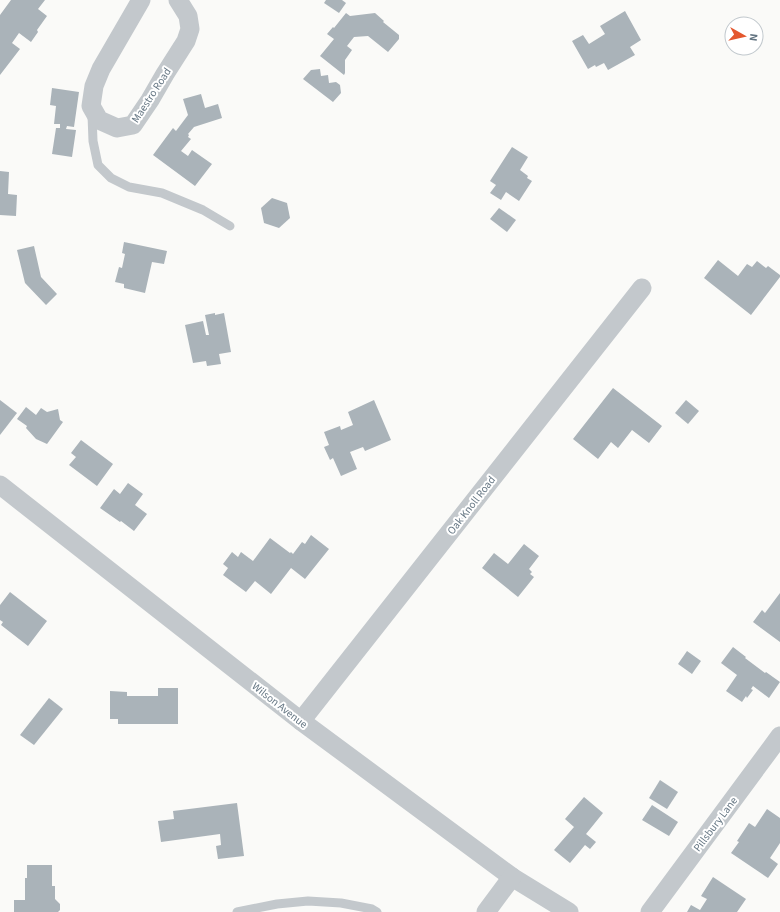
<svg xmlns="http://www.w3.org/2000/svg" width="780" height="912" font-family="'Source Sans 3',sans-serif">
<rect width="100%" height="100%" fill="#fafaf8"/>
<g fill="#aab3b9">
<path d="M11,0H45L38,9L47,16L37,30L38,32L31,42L19,33L12,43L20,49L0,75V15Z"/>
<path d="M326,0H342L346,3L339,13L324,3Z"/>
<path d="M625,11L641,40L630,47L635,55L608,70L604,63L596,67L595,65L588,69L572,41L583,35L589,44L605,34L600,26Z"/>
<path d="M346,13L350,16L375,13L384,21L383,22L399,35V39L388,52L368,36L354,37L347,46L352,50L345,60V73L344,75L320,56L334,39L327,34L333,27L334,28Z"/>
<path d="M320,69L321,76L328,75L329,83L336,82L340,85L341,93L333,102L303,79L311,70Z"/>
<path d="M52,88L79,92L74,127L67,126L66,129L76,130L72,157L52,154L56,128H60V124H54L56,106L50,105Z"/>
<path d="M201,94L205,108L218,104L222,118L194,127L188,134L189,135L188,137L191,139L181,151L188,156L192,150L212,164L195,186L153,155L173,128L176,131L188,115L183,99Z"/>
<path d="M512,147L528,157L520,170L528,176L527,178L532,181L519,201L506,192L501,200L490,193L496,185L490,181Z"/>
<path d="M0,171L9,172L8,194L17,195L16,216L0,215Z"/>
<path d="M272,198L287,203L290,218L279,228L264,223L261,208Z"/>
<path d="M499,208L516,220L507,232L490,219Z"/>
<path d="M124,242L167,251L164,264L152,262L145,293L124,288V284L115,282L119,267L122,268L125,254L122,253Z"/>
<path d="M34,246L41,277L57,294L46,305L25,283L17,250Z"/>
<path d="M718,260L738,276L747,264L752,267L757,261L766,268L768,266L780,275V277L751,315L704,278Z"/>
<path d="M215,313V315L224,313L231,352L219,354L221,364L207,366L206,361L193,363L185,325L203,321L206,335H209L205,315Z"/>
<path d="M613,388L662,426L649,443L632,430L618,448L611,442L598,459L573,439Z"/>
<path d="M0,400L17,413L0,435Z"/>
<path d="M374,400L391,440L365,451L363,447L350,452L357,469L341,476L333,458L330,460L324,447L329,445L324,432L340,426L341,430L353,425L348,412Z"/>
<path d="M686,400L699,411L688,424L675,413Z"/>
<path d="M26,407L36,415L41,408L47,412L58,409L60,420L63,422L47,444L36,439L26,428L27,426L17,419Z"/>
<path d="M81,440L113,464L97,486L69,465L76,457L71,453Z"/>
<path d="M128,483L143,494L135,505L147,514L134,531L121,521L120,522L100,508L114,489L120,494Z"/>
<path d="M311,535L329,549L305,579L291,568L271,594L255,581L246,592L223,575L228,568L223,564L232,552L238,557L241,552L253,561L270,538L290,553L291,552L293,554L302,542L305,544Z"/>
<path d="M524,544L539,556L529,569L532,572L530,574L534,577L518,597L482,568L494,553L508,564Z"/>
<path d="M10,592L47,621L28,646L1,625L3,622L0,620V605Z"/>
<path d="M780,593V642L753,622L762,610L765,613Z"/>
<path d="M733,647L746,657L745,658L765,673L766,672L780,682L769,698L753,686L751,689L753,690L747,698L746,696L742,702L726,691L737,675L721,663Z"/>
<path d="M687,651L701,661L692,674L678,664Z"/>
<path d="M158,688H178V724H118V719H110V691L127,692V696H158Z"/>
<path d="M49,698L63,709L34,745L20,735Z"/>
<path d="M660,780L678,792L667,809L649,798Z"/>
<path d="M584,797L603,813L586,834L596,842L590,849L585,845L570,863L554,850L574,827L565,819Z"/>
<path d="M237,803L244,856L218,859L216,846L221,845L220,834L161,842L158,821L174,819L173,811Z"/>
<path d="M652,805L678,822L669,836L642,820Z"/>
<path d="M767,809L780,818V843L770,858L778,864L768,878L731,853L739,842L737,841L749,823L755,827Z"/>
<path d="M27,865H52V886H55V899L60,904V910L58,912H14V900H25V878H27Z"/>
<path d="M713,877L746,899L737,912H687L691,905L700,910L707,899L701,896Z"/>
</g>
<g fill="none" stroke-linecap="round" stroke-linejoin="round">
<g stroke="#c3c8cc" stroke-width="9">
<path d="M92,115L93,141L98,165L111,178L129,187L162,193L203,210L230,226"/>
<path d="M237,912L277,904L308,901L341,903L372,909L377,912"/>
</g>
<g stroke="#c3c8cc" stroke-width="19">
<path d="M141,0L101,69L94,86L91,106L99,120L117,128L133,125L150,100L165,74L186,41L190,29L188,16L178,0"/>
<path d="M0,485L301,721L512,877L569,912"/>
<path d="M301,721L642,288"/>
<path d="M486,912L512,877"/>
<path d="M650,912L780,736"/>
</g>
</g>
<g text-anchor="middle" stroke-width="4" stroke-linejoin="round" paint-order="stroke">
<g font-size="11" fill="#657683" stroke="#fff">
<text transform="translate(151 95) rotate(-57)" y="4">Maestro Road</text>
<text transform="translate(471 505) rotate(-52)" y="4">Oak Knoll Road</text>
<text transform="translate(280 705) rotate(38)" y="4">Wilson Avenue</text>
<text transform="translate(715 824) rotate(-53)" y="4">Pillsbury Lane</text>
</g>
</g>
<g transform="translate(744 36) rotate(98)"><circle r="19" fill="#ffffff" stroke="#c1c8cd"/>
<path d="M0-3L7 15L0 10L-7 15Z" fill="#e4572e"/>
<text y="-6" font-size="11" font-weight="bold" text-anchor="middle" fill="#657683">N</text>
</g>
</svg>
